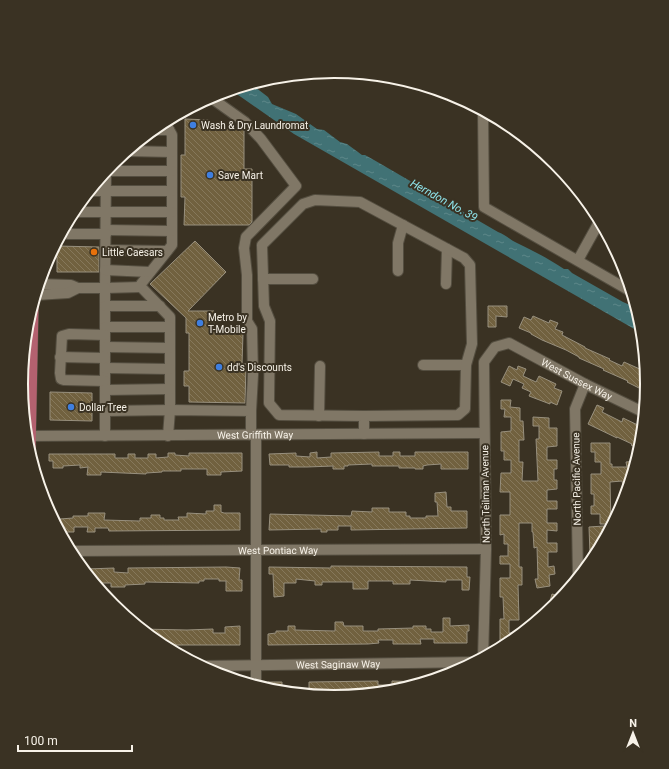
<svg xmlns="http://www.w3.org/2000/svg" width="669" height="769" font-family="Roboto,sans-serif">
<defs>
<pattern id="water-ripples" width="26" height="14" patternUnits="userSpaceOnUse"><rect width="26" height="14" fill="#417275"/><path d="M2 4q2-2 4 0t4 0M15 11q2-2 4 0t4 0" fill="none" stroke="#5d8789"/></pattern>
<pattern id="building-back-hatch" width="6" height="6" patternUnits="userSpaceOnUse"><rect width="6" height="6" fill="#71613f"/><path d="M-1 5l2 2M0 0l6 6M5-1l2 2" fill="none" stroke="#86785b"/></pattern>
</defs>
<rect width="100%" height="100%" fill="#3a3223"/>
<path fill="url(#water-ripples)" d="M251,84L268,97L272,104L296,114L317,129L324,130L340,142L347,144L362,155H365L374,160L498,232C506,235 510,240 517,243C534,251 549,259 564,269H568L572,273L623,302L637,308L642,324L643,334L294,134L231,90Z"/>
<g fill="url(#building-back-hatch)" stroke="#98907e">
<path d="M185,119L210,120V129H243L244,131V169H252V222L249,225H184L185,197H181V155H185Z"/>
<path d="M195,241L226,272L188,311H214V333H243L242,364H246L245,403L189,402V386H184V371H189V333H186V318L150,284Z"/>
<path d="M57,246L99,247V272H57V257H55V249Z"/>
<path d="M488,306H507V317L496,316V327H488Z"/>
<path d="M533,316L549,323L550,320L558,323L555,329L563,332L562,335L585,347V348L610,359L609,360L622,366L624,362L642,370L640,375L647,379V392L627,382L628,381L603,370L604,369L579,358V357L566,350L542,340L531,334V333L519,328L524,317L531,320Z"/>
<path d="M509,366L517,370L518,366L526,369L523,376L536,382L539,376L556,384L554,388L562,391L557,405L550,402V404L529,396L531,392L522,388L524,384L513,379L510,386L501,382Z"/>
<path d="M50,392L92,393V421L50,420Z"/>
<path d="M501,400H511L510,407L520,408V421H523L524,440H519V462H523L522,481H538L536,439H539V426H533V417L549,418V428H557V446L547,447V460H557V469H554V480H557V489L547,490V501H557V509H547V523H557V531L547,530V543H557V552H548V567L554,566L555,574L549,575L550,586L537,588L535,579H538L537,547L534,548L533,532H532V523H519V567H522V585H518L519,620H509V633H524L509,645H500V619H504L503,597H500V578H510V564H500V556H508V544H504V534L500,535V515H510V492H500L501,473H511V460H504V451H501V432L511,431V417H504L505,409H501Z"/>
<path d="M597,405L604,408L602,412L622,422L623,418L642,427L640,431L643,433L641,450L631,445L632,444L617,437V438L588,424Z"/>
<path d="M591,443H610V464H612V467H627L626,462L637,461L626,498L622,481L610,482L611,524H600V514H591V506H594V494H591V474H601V462H595V452H591Z"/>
<path d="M317,452V458L331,457V453L379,452V456H393V452H400V456H415V452H468V469H441V464L427,465L423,466V469H415V468H399V466H372V464L348,465V466H344V469H333V466L307,467H289V465H270L269,454L296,453V456L310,457V453Z"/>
<path d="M168,453H175V455L189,456V453H242V471L221,472V475H207V469H181V471H162V472L146,473V474L101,472V475H87L88,467L80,468V465L63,466V468H53V461H49V454H115V458H128V454H135V458H148V454H156V458L168,457Z"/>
<path d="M446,492L447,507H451V511H467V528L351,530V526H338V530H327V532H321V529L269,530L270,514L351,516L352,511L372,512V508H389V512H406V516H410V518H426V516H438L437,502H435V493Z"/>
<path d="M214,505H221V512L224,513H240V530L109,531L108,528H95V532H87L88,527H74V532H67L59,531L54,521L60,520V519L73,518V516H88V513H105L104,520L140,521V518H151V515H160V518H164V520H179L178,517H187V513L206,514V511H214Z"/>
<path d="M604,526V542L598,553L590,554L589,527Z"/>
<path d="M331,566L467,567V577H470L469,590H462V580H446V582L410,580V584H393V581H368V589H353V582H322V585H315V581L296,579V583H284V596L274,597L273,574H269V567L331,568Z"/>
<path d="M226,567L240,568L239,580H242V591H226V581H219V579H204V581H199V583L145,582V584L125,585V587H111V583H94L87,575V569L114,568V572L128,573V568Z"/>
<path d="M552,594L563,597L556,607L549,605Z"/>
<path d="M443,618H450V626L469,625V631H467V643H434V639H420L421,644H393V640H378L379,643L368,644L268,645V634L276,633V631H288V626H295V630L335,631V622H343L344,626H363V631H378V629L413,628V626H426V629H431V632H443Z"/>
<path d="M240,626V645H160L140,629L187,630L213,629V633H225V627Z"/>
<path d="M378,681V685H392V681L425,682V683L395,692L335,698V695H321V697L309,696V682Z"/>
<path d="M268,682H282V693L273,692L272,689H268Z"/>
</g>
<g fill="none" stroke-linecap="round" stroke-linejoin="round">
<g stroke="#544e40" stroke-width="12">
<g id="minor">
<path d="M210,97L245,122L261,139L296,186L246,237L244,248L247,275V321L252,329L253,375L251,411"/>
<path d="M483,110L484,207L632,292"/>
<path d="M163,122L167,126L172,135V245L141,284V287L170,317V410L168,436"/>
<path d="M153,130H169"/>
<path d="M127,151L172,152"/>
<path d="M106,171L105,288L141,287"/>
<path d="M106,171H172"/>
<path d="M89,191H172"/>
<path d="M73,212H172"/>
<path d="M106,230L172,231"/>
<path d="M63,231L68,234H106"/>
<path d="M106,250L167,251"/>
<path d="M578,260L598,224L602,223"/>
<path d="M105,270L150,272"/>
<path d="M398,271V243L403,225"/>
<path d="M263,279H313"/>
<path d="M39,284L71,285L78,288H105V436"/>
<path d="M446,284L447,249"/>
<path d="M36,295L68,293L78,288"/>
<path d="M105,306H160"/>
<path d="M105,327H170"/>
<path d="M105,335L69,334L62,336L60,373L61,379L64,380L105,381"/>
<path d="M105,347L170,348"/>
<path d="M60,357L105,358"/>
<path d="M423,365H466"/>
<path d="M105,368L170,369"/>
<path d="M105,390L170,389"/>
<path d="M105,411L170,410L251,411V435"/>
<path d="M319,416L320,366"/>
<path d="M364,416L279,415L269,403L270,321L264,306L262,245L303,204L315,200L360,202L464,258L470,265L472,344L466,365L465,409L458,415L364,416V434"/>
<path d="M256,435V687"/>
<path id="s1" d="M26,436L484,433"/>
<path id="s2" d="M70,551L486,549"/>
<path d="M581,576H578L575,409L585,384"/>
<path id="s3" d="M483,659L486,549L484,362L495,347L509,343L585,384L645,413"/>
<path id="s4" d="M199,666L477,662"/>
</g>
</g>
<g stroke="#544e40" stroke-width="14">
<path id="major" d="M29,452L32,307"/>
</g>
<use href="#minor" stroke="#807766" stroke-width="10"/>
<use href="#major" stroke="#b4616f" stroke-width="13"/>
</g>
<g fill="#3f7fe0" stroke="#3a3223" stroke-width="1.5">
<circle cx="193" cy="125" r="4"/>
<circle cx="210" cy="175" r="4"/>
<circle cx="200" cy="323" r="4"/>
<circle cx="219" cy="367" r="4"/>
<circle cx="71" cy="407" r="4"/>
</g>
<circle fill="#e8710a" stroke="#3a3223" stroke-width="1.5" cx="94" cy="252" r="4"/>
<g text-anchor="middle" stroke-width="4" stroke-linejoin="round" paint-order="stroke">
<g font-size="10" fill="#f7f2e8" stroke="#3a3223" text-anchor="start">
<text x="201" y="129">Wash &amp; Dry Laundromat</text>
<text x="218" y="179">Save Mart</text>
<text x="102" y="256">Little Caesars</text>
<text x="208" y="321">Metro by<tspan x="208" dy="12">T-Mobile</tspan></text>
<text x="227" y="371">dd's Discounts</text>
<text x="79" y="411">Dollar Tree</text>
</g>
<g font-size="10" fill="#f7f2e8" stroke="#3a3223">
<text dy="4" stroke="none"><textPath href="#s3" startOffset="407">West Sussex Way</textPath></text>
<text dy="4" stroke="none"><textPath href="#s1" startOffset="229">West Griffith Way</textPath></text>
<text transform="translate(576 479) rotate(-91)" y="4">North Pacific Avenue</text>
<text transform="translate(485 494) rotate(-91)" y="4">North Teilman Avenue</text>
<text dy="4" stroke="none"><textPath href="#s2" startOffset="208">West Pontiac Way</textPath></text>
<text dy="4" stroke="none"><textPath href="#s4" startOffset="139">West Saginaw Way</textPath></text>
</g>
<g font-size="11" font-style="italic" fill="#8ee3ea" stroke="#3a3223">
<text transform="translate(444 200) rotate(29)" y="4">Herndon No. 39</text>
</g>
</g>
<path d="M0 0H669V769H0ZM28 384a306 306 0 1 1 612 0a306 306 0 1 1-612 0Z" fill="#3a3223" fill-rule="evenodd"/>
<path fill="none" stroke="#f7f2e8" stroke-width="2" d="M28 384a306 306 0 1 1 612 0a306 306 0 1 1-612 0Z"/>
<g transform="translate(633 733)" stroke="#3a3223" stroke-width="3" paint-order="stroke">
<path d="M0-3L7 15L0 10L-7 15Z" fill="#f7f2e8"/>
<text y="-6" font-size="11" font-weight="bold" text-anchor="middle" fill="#f7f2e8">N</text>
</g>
<path d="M18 745v6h114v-6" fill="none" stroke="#f7f2e8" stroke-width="2"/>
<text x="24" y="745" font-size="12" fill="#f7f2e8" stroke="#3a3223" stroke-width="3" paint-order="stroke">100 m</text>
</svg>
